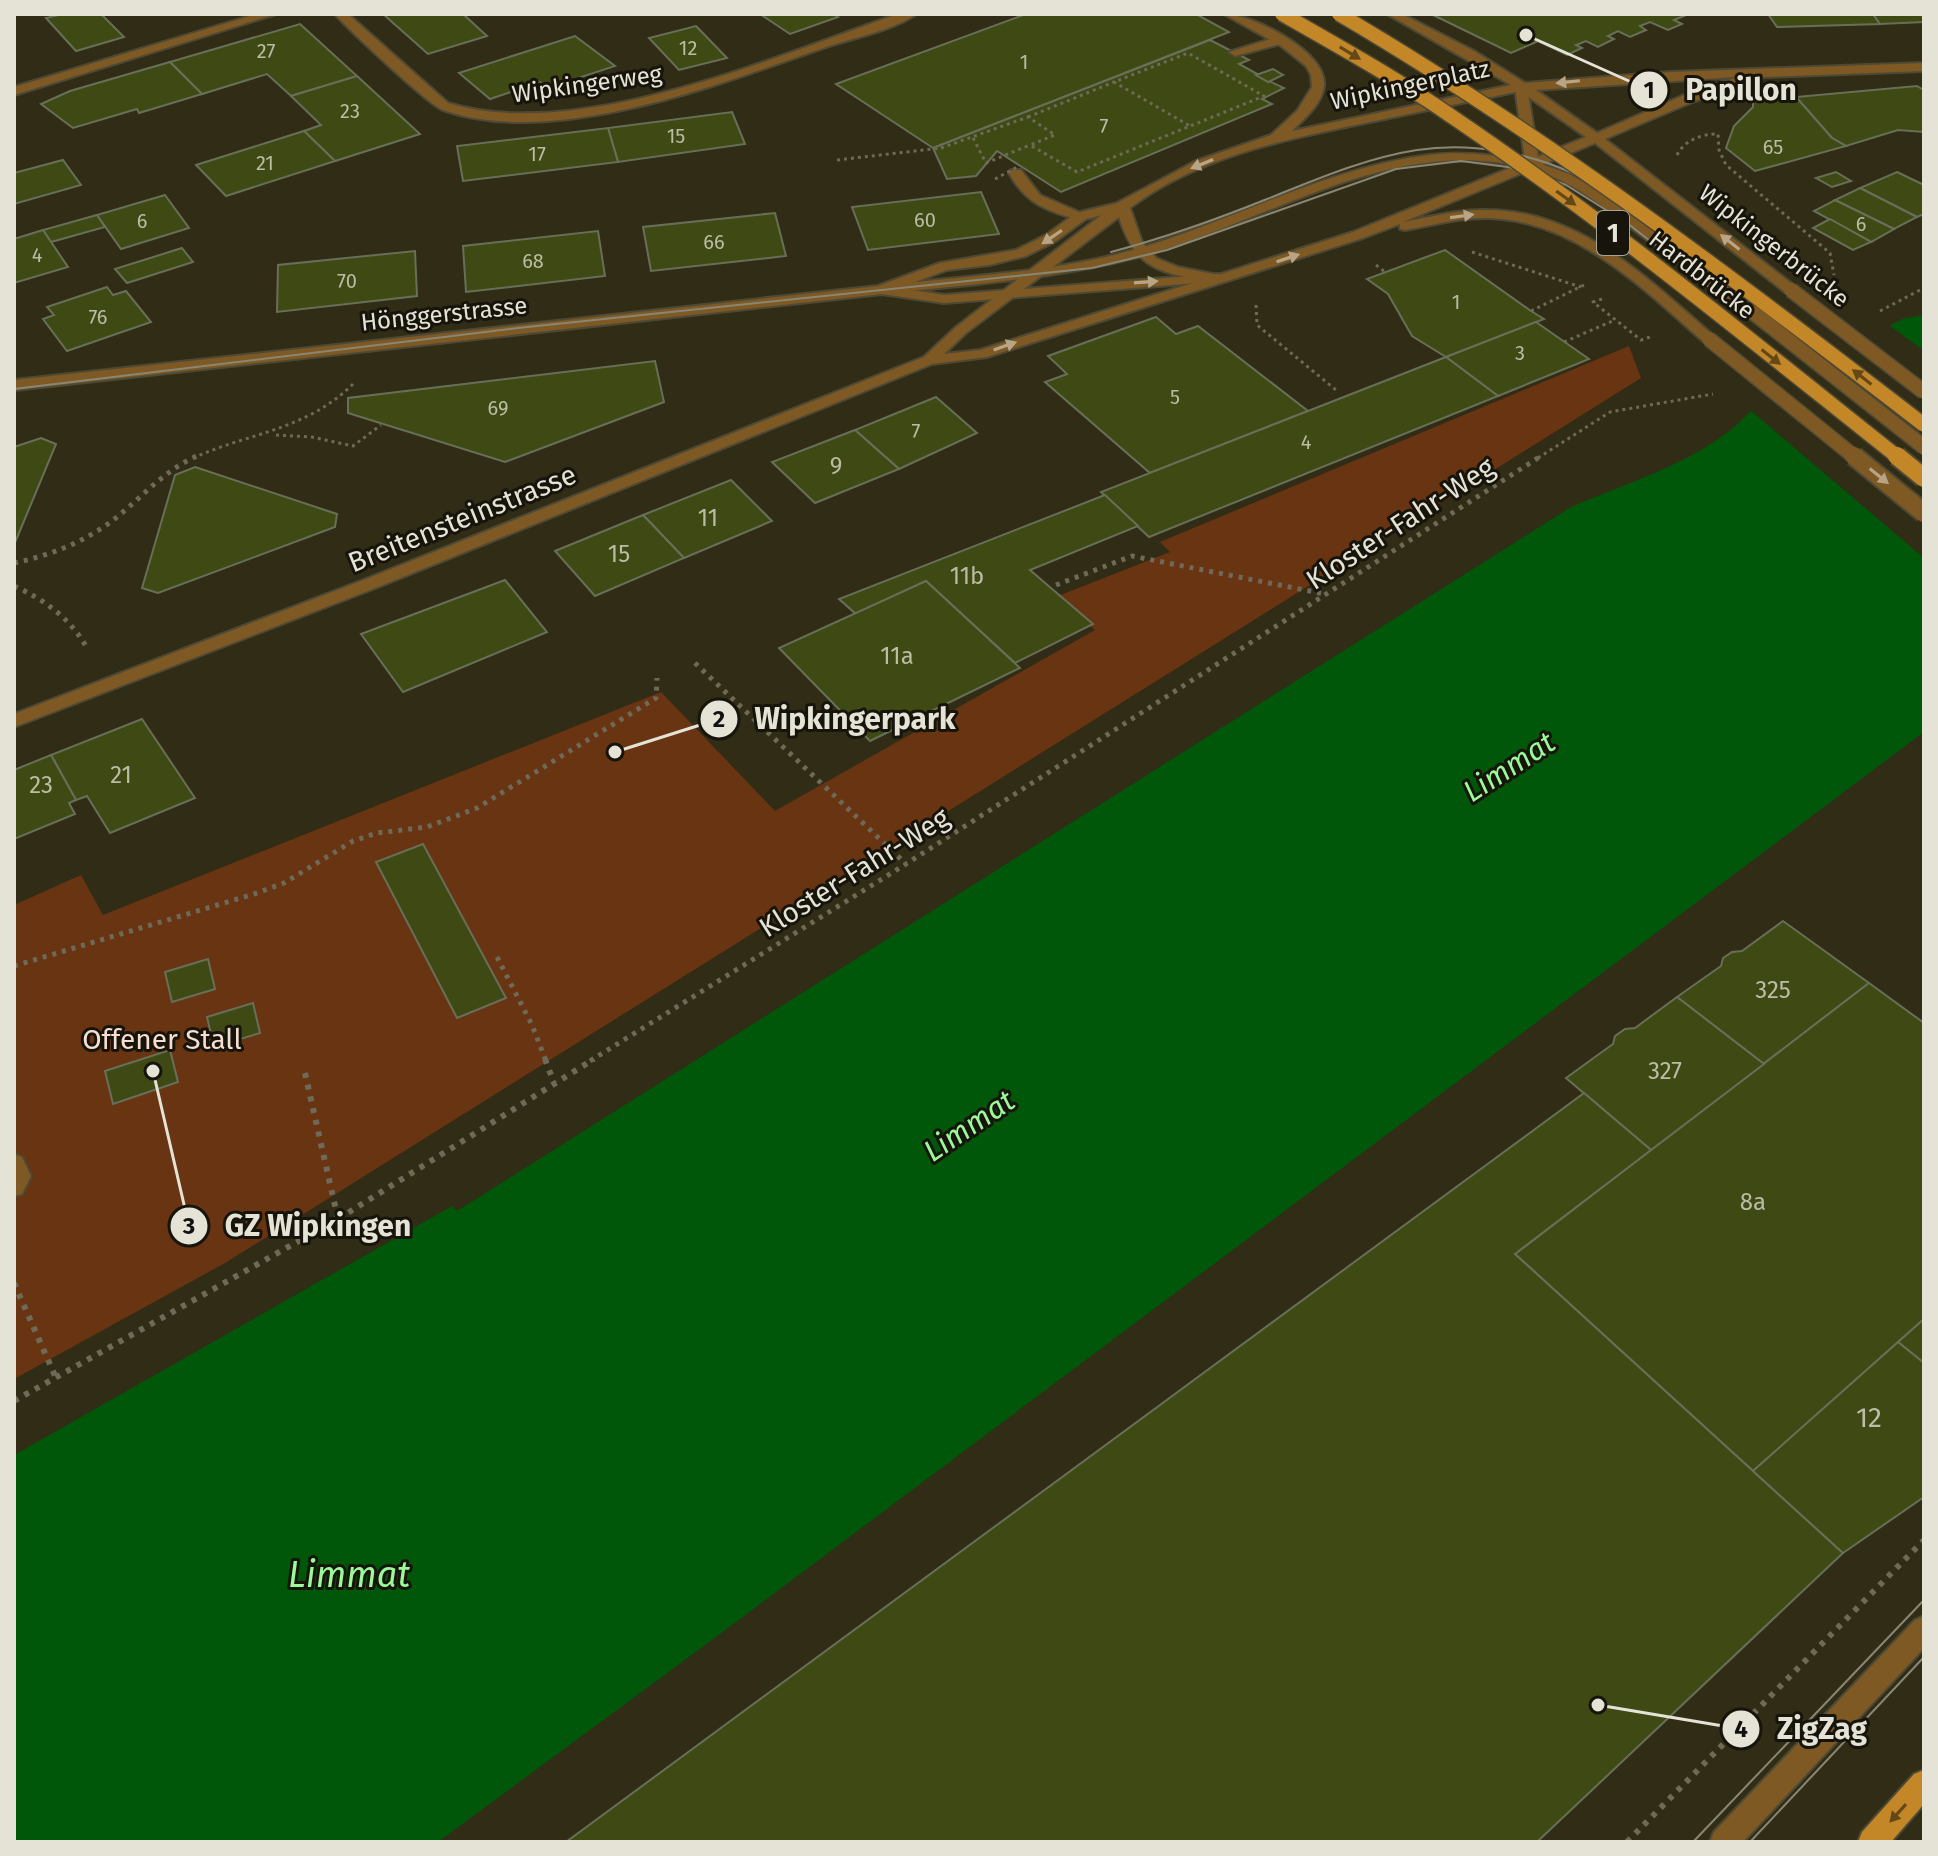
<svg xmlns="http://www.w3.org/2000/svg" width="1938" height="1856" font-family="'Fira Sans',sans-serif">
<rect width="100%" height="100%" fill="#312c16"/>
<path fill="#693412" d="M1629,346L1641,378L225,1263L14,1379V905L81,875L103,915L661,692L775,811L1095,630L1058,596L1170,552L1160,542Z"/>
<path fill="#005609" d="M1924,315V732L712,1640L438,1842H14V1455L452,1206L457,1211L1571,507C1631,481 1706,460 1751,411L1739,400L1905,318Z"/>
<path fill="#312c16" d="M1886,323L1924,351V558L1736,398Z"/>
<g fill="#3e4913" stroke="#686f58" stroke-width="2">
<path d="M63,14H101L124,37L76,51L46,18Z"/>
<path d="M383,14H463L487,36L428,54Z"/>
<path d="M760,14H833L838,17L790,34Z"/>
<path d="M1026,14H1196L1229,32L933,148L836,84Z"/>
<path d="M1431,14H1683L1686,15L1674,20L1682,24L1668,30L1650,22L1640,26L1646,30L1630,37L1618,31L1608,36L1614,39L1598,47L1586,41L1576,45L1582,48L1567,55L1538,41L1511,53Z"/>
<path d="M1768,14H1873L1880,24L1777,27Z"/>
<path d="M1873,14H1924V22L1880,24Z"/>
<path d="M300,24L357,76L291,96L267,74L202,94L170,62Z"/>
<path d="M696,26L727,58L679,70L649,38Z"/>
<path d="M575,36L615,66L548,88L540,82L490,99L459,73Z"/>
<path d="M1210,40L1249,60L1239,64L1259,75H1256L1284,88L1262,99L1272,104L1061,192L997,151L976,176L947,179L933,148Z"/>
<path d="M170,62L202,94L139,113L137,109L73,128L41,104L70,91Z"/>
<path d="M1273,69L1283,75L1268,82L1256,75Z"/>
<path d="M357,76L420,134L335,161L304,131L321,125L291,96Z"/>
<path d="M1917,86L1924,90V132L1898,130L1846,146L1832,138L1796,97Z"/>
<path d="M1796,97L1832,138L1846,146L1755,171L1726,148L1734,126L1753,107V101Z"/>
<path d="M732,112L745,144L618,162L608,128Z"/>
<path d="M608,128L618,162L463,181L457,146Z"/>
<path d="M304,131L335,161L226,196L196,165Z"/>
<path d="M63,160L81,185L14,204V173Z"/>
<path d="M1836,172L1851,181L1832,187L1816,178Z"/>
<path d="M1897,172L1924,185V214L1917,217L1860,188Z"/>
<path d="M1860,188L1917,217L1894,229L1835,200Z"/>
<path d="M981,192L999,234L868,250L852,207Z"/>
<path d="M165,195L189,228L121,249L97,215Z"/>
<path d="M1835,200L1894,229L1871,242L1814,211Z"/>
<path d="M775,213L786,256L651,271L643,227Z"/>
<path d="M97,215L105,227L51,242L43,230Z"/>
<path d="M1830,219L1871,242L1853,250L1813,228Z"/>
<path d="M43,230L68,267L14,283V239Z"/>
<path d="M598,231L605,276L466,292L463,246Z"/>
<path d="M182,248L193,262L127,283L115,269Z"/>
<path d="M1445,250L1531,311L1544,319L1446,357L1412,336L1388,294L1367,279Z"/>
<path d="M415,251L417,296L277,312L278,265Z"/>
<path d="M107,287L113,295L126,291L151,322L67,351L43,319L54,315L47,307Z"/>
<path d="M1156,317L1176,334L1198,326L1308,411L1150,473L1045,382L1067,374L1048,356Z"/>
<path d="M1536,322L1589,359L1498,396L1446,357Z"/>
<path d="M1446,357L1498,396L1149,537L1101,492Z"/>
<path d="M655,361L664,402L505,462L348,413V398Z"/>
<path d="M936,397L977,433L899,469L855,430Z"/>
<path d="M855,430L899,469L815,503L772,462Z"/>
<path d="M41,438L56,444L14,545V447Z"/>
<path d="M195,467L337,514L335,527L158,593L142,588L175,475Z"/>
<path d="M731,480L772,521L684,558L643,515Z"/>
<path d="M1105,495L1138,526L1030,570L1093,624L1015,663L926,581L856,614L839,599Z"/>
<path d="M643,515L684,558L595,596L555,551Z"/>
<path d="M505,580L547,632L403,692L361,634Z"/>
<path d="M926,581L1020,668L870,741L779,648Z"/>
<path d="M142,719L195,798L110,833L87,796L76,800L51,755Z"/>
<path d="M51,755L76,800L69,803L75,814L14,839V770Z"/>
<path d="M423,844L506,998L457,1018L376,862Z"/>
<path d="M1783,921L1869,983L1764,1064L1677,997L1721,966L1723,958L1732,952L1742,951Z"/>
<path d="M208,959L215,989L172,1002L165,972Z"/>
<path d="M1869,983L1924,1023V1319L1753,1471L1515,1254Z"/>
<path d="M1677,997L1764,1064L1651,1150L1566,1078L1613,1044L1615,1036L1625,1029L1635,1028Z"/>
<path d="M253,1003L260,1033L214,1047L207,1017Z"/>
<path d="M170,1050L178,1082L113,1104L105,1071Z"/>
<path d="M1584,1093L1651,1150L1515,1254L1843,1553L1537,1842H566Z"/>
<path d="M1924,1319V1363L1898,1342Z"/>
<path d="M1898,1342L1924,1363V1497L1843,1553L1753,1471Z"/>
</g>
<g fill="none" stroke-linecap="round" stroke-linejoin="round">
<g stroke="#4e4935" stroke-width="4">
<g id="service">
<path d="M1280,36L1284,37V43L1235,56L1229,52Z"/>
<path d="M1521,83L1527,87L1539,163L1569,174L1598,190L1759,310V316H1749C1713,289 1678,263 1642,236C1609,211 1575,182 1534,170C1396,130 1266,224 1138,257C1053,279 966,285 880,294L873,290L880,286C964,276 1051,273 1133,250C1233,221 1325,168 1429,155C1461,151 1493,155 1525,160L1515,87Z"/>
<path d="M1011,170H1021L1040,195L1088,216L1081,220C1048,212 1026,204 1009,173Z"/>
<path d="M14,1154L22,1157L31,1176L22,1194L14,1196Z"/>
<path d="M1924,1616V1648L1743,1842H1710L1714,1832L1915,1620Z"/>
</g>
</g>
<g stroke="#4e4935" stroke-width="4">
<g id="minor">
<path d="M257,14H276L14,95V87Z"/>
<path d="M335,14H348L448,103C577,143 774,57 898,14H916C897,29 850,39 826,47C720,84 554,149 443,110C429,105 348,29 335,14Z"/>
<path d="M1122,202L1129,206L1127,209L1086,219L1056,241L1026,256L989,265L947,270L899,288L944,295L1218,274L1223,275V281L944,303L882,294L14,390V380L878,286L940,263L1016,250L1046,235L1076,213Z"/>
</g>
</g>
<g stroke="#4e4935" stroke-width="4">
<path id="tertiary" d="M1224,14C1252,14 1328,52 1324,86C1322,104 1304,119 1292,131L1511,85L1387,14H1402L1474,51L1525,83L1671,72L1924,63V71L1764,77L1692,102L1605,139L1796,287V293H1786L1595,143L1403,222C1430,217 1460,209 1488,210C1581,211 1648,279 1714,336V342H1704C1642,288 1578,222 1490,218C1462,217 1433,225 1405,230L1400,229V224L1363,238L987,357L932,364L378,587L14,727V714L366,579L924,357L956,327L1117,203L1196,161L1271,135L1297,111L1312,87L1311,75L1306,66L1281,46ZM1737,77L1682,96L1597,133L1536,90ZM1520,91L1586,137L1353,232L1218,275L1178,267L1156,258L1142,242L1130,208C1198,156 1288,139 1370,122C1420,112 1470,101 1520,91ZM1119,217C1134,265 1155,272 1202,280L980,350L944,354L966,333Z"/>
</g>
<g stroke="#4e4935" stroke-width="4">
<path id="primary" d="M1924,1770V1804L1891,1842H1858L1862,1832L1914,1774Z"/>
</g>
<g stroke="#6e6a57" stroke-width="3" stroke-dasharray="3 4" stroke-linecap="butt">
<path d="M1028,117L1114,82"/>
<path d="M1677,155C1685,140 1701,134 1718,134L1719,150L1726,165L1830,253L1834,275"/>
<path d="M837,160L941,148"/>
<path d="M1472,252L1581,287"/>
<path d="M1376,265L1385,272"/>
<path d="M1602,299L1593,302L1641,340L1650,337"/>
<path d="M1256,305L1257,325L1336,390"/>
<path d="M1531,311L1586,284"/>
<path d="M1880,311L1924,288"/>
<path d="M1564,342L1615,320"/>
<path d="M276,435L312,437L353,446L381,425"/>
<path d="M193,458C251,432 305,431 353,384"/>
<path d="M1538,458L1610,412L1713,394"/>
</g>
<g stroke="#6e6a57" stroke-width="5" stroke-dasharray="4 6" stroke-linecap="butt">
<path d="M14,563C52,555 87,541 117,517C144,495 165,470 197,456"/>
<path d="M1056,585L1132,556L1325,594"/>
<path d="M14,586C45,600 70,618 87,648"/>
<path d="M695,663L906,864"/>
<path d="M497,957L532,1025L546,1061"/>
<path d="M14,966L254,894L284,883L353,841L377,833L427,827L477,808L656,698L657,678"/>
<path d="M590,1061L906,864L1541,456"/>
</g>
<g stroke="#6e6a57" stroke-width="6" stroke-dasharray="5 7" stroke-linecap="butt">
<path d="M545,1059L554,1083"/>
<path d="M305,1073L338,1219"/>
<path d="M14,1283L56,1378"/>
<path d="M14,1401L338,1219L594,1059"/>
<path d="M1627,1842L1924,1540"/>
</g>
<use href="#service" fill="#7e5923" fill-rule="evenodd"/>
<use href="#minor" fill="#7e5923" fill-rule="evenodd"/>
<use href="#tertiary" fill="#7e5923" fill-rule="evenodd"/>
<use href="#primary" fill="#c48727" fill-rule="evenodd"/>
<g stroke="#898674" stroke-width="2">
<path d="M1111,252C1164,238 1215,220 1267,199C1315,180 1365,158 1417,150C1470,142 1528,152 1577,175C1630,200 1674,242 1720,278"/>
<path d="M1751,303L1924,438"/>
<path d="M14,389L518,328L1092,268L1167,250L1396,169L1461,161L1523,169L1566,185L1627,223L1924,455"/>
<path d="M1693,1842L1924,1600"/>
<path d="M1750,1842L1924,1657"/>
</g>
<g stroke="#4e4935" stroke-width="17" stroke-linecap="butt">
<path id="service-bridge" d="M1754,313L1924,447"/>
</g>
<g stroke="#4e4935" stroke-width="17" stroke-linecap="butt">
<g id="tertiary-bridge-far1">
<path d="M1791,290L1924,392"/>
<path d="M1709,339L1856,458"/>
</g>
</g>
<g stroke="#4e4935" stroke-width="22" stroke-linecap="butt">
<path id="tertiary-bridge" d="M1854,456L1924,513"/>
</g>
<g stroke="#4e4935" stroke-width="17" stroke-linecap="butt">
<g id="primary-bridge-far1">
<path d="M1282,14C1340,47 1399,80 1454,118C1609,223 1753,342 1899,458"/>
<path d="M1339,14C1545,135 1735,279 1924,425"/>
</g>
</g>
<g stroke="#4e4935" stroke-width="22" stroke-linecap="butt">
<path id="primary-bridge" d="M1897,456L1924,478"/>
</g>
<g stroke="#6e6a57" stroke-width="3" stroke-dasharray="3 4" stroke-linecap="butt">
<path d="M973,138L986,163L1030,145"/>
<path d="M941,148L1028,117L1055,135L1030,145L1077,172L1264,96L1188,53L1114,82L1190,126"/>
<path d="M995,179L1019,166"/>
</g>
<use href="#service-bridge" stroke="#7e5923" stroke-width="14"/>
<use href="#tertiary-bridge-far1" stroke="#7e5923" stroke-width="14"/>
<use href="#tertiary-bridge" stroke="#7e5923" stroke-width="18"/>
<use href="#primary-bridge-far1" stroke="#c48727" stroke-width="14"/>
<use href="#primary-bridge" stroke="#c48727" stroke-width="18"/>
</g>
<defs><path id="oneway-solid" d="M-6-.8H1V-3.2L6.5 0L1 3.2V.8H-6Z" transform="scale(2)"/></defs>
<g fill="#654818">
<use href="#oneway-solid" transform="translate(1350 53) rotate(31)"/>
<use href="#oneway-solid" transform="translate(1566 198) rotate(36)"/>
<use href="#oneway-solid" transform="translate(1771 357) rotate(38)"/>
<use href="#oneway-solid" transform="translate(1862 377) rotate(-142)"/>
<use href="#oneway-solid" transform="translate(1898 1813) rotate(132)"/>
</g>
<g fill="#b7a585">
<use href="#oneway-solid" transform="translate(1568 82) rotate(174)"/>
<use href="#oneway-solid" transform="translate(1202 164) rotate(158)"/>
<use href="#oneway-solid" transform="translate(1462 216) rotate(-8)"/>
<use href="#oneway-solid" transform="translate(1052 237) rotate(146)"/>
<use href="#oneway-solid" transform="translate(1730 242) rotate(-142)"/>
<use href="#oneway-solid" transform="translate(1288 258) rotate(-18)"/>
<use href="#oneway-solid" transform="translate(1146 282) rotate(-4)"/>
<use href="#oneway-solid" transform="translate(1005 346) rotate(-19)"/>
<use href="#oneway-solid" transform="translate(1879 476) rotate(39)"/>
</g>
<g text-anchor="middle" stroke-width="6" stroke-linejoin="round" paint-order="stroke">
<g font-size="20" fill="#bbbca4">
<text x="688" y="55">12</text>
<text x="266" y="58">27</text>
<text x="1024" y="69">1</text>
<text x="350" y="118">23</text>
<text x="1104" y="133">7</text>
<text x="676" y="143">15</text>
<text x="1773" y="154">65</text>
<text x="537" y="161">17</text>
<text x="265" y="170">21</text>
<text x="925" y="227">60</text>
<text x="142" y="228">6</text>
<text x="1861" y="231">6</text>
<text x="714" y="249">66</text>
<text x="37" y="262">4</text>
<text x="533" y="268">68</text>
<text x="347" y="288">70</text>
<text x="1456" y="309">1</text>
<text x="98" y="324">76</text>
<text x="1520" y="360">3</text>
<text x="1175" y="404">5</text>
<text x="498" y="415">69</text>
<text x="916" y="438">7</text>
<text x="1306" y="449">4</text>
</g>
<g font-size="24" fill="#e5e3d5" stroke="#17140b">
<text transform="translate(587 84) rotate(-8)" y="8">Wipkingerweg</text>
<text transform="translate(1410 85) rotate(-12)" y="8">Wipkingerplatz</text>
<text transform="translate(1774 246) rotate(38)" y="8">Wipkingerbrücke</text>
<text transform="translate(1702 275) rotate(38)" y="8">Hardbrücke</text>
<text transform="translate(444 314) rotate(-6)" y="8">Hönggerstrasse</text>
</g>
<g font-size="24" fill="#bbbca4">
<text x="836" y="474">9</text>
<text x="708" y="526">11</text>
<text x="619" y="562">15</text>
<text x="967" y="584">11b</text>
<text x="897" y="664">11a</text>
<text x="121" y="783">21</text>
<text x="41" y="793">23</text>
<text x="1773" y="998">325</text>
<text x="1665" y="1079">327</text>
<text x="1753" y="1210">8a</text>
</g>
<rect fill="#17140b" stroke="#a7a598" stroke-width="2" x="1597" y="211" width="32" height="44" rx="6"/>
<g font-size="26" font-weight="bold" fill="#e5e3d5">
<text x="1613" y="242">1</text>
</g>
<g font-size="28" fill="#e5e3d5" stroke="#17140b">
<text transform="translate(462 518) rotate(-22)" y="10">Breitensteinstrasse</text>
<text transform="translate(1400 523) rotate(-33)" y="10">Kloster-Fahr-Weg</text>
<text transform="translate(854 872) rotate(-32)" y="10">Kloster-Fahr-Weg</text>
</g>
<g font-size="28" fill="#f6ded1" stroke="#17140b">
<text x="162" y="1049">Offener Stall</text>
</g>
<g font-size="28" fill="#bbbca4">
<text x="1869" y="1427">12</text>
</g>
<g font-size="30" font-style="italic" fill="#9af998" stroke="#17140b">
<text transform="translate(1509 767) rotate(-33)" y="10">Limmat</text>
<text transform="translate(969 1126) rotate(-34)" y="10">Limmat</text>
</g>
<g font-size="36" font-style="italic" fill="#9af998" stroke="#17140b">
<text x="349" y="1587">Limmat</text>
</g>
</g>
<path fill="none" stroke="#e5e3d5" stroke-width="3" d="M1526 35L1649 90M615 752L719 719M153 1071L189 1226M1598 1705L1741 1729"/>
<g fill="#e5e3d5" stroke="#17140b" stroke-width="3">
<circle cx="1526" cy="35" r="8"/>
<circle cx="615" cy="752" r="8"/>
<circle cx="153" cy="1071" r="8"/>
<circle cx="1598" cy="1705" r="8"/>
<circle cx="1649" cy="90" r="20"/>
<circle cx="719" cy="719" r="20"/>
<circle cx="189" cy="1226" r="20"/>
<circle cx="1741" cy="1729" r="20"/>
</g>
<g font-size="24" text-anchor="middle" font-weight="bold" fill="#111">
<text x="1649" y="98">1</text>
<text x="719" y="727">2</text>
<text x="189" y="1234">3</text>
<text x="1741" y="1737">4</text>
</g>
<g font-size="30" text-anchor="middle" font-weight="bold" fill="#e5e3d5" stroke="#17140b" stroke-width="6" stroke-linejoin="round" paint-order="stroke">
<text x="1741" y="100">Papillon</text>
<text x="855" y="729">Wipkingerpark</text>
<text x="318" y="1236">GZ Wipkingen</text>
<text x="1822" y="1739">ZigZag</text>
</g>
<rect width="1938" height="1856" fill="none" stroke="#e5e3d5" stroke-width="32"/>
</svg>
